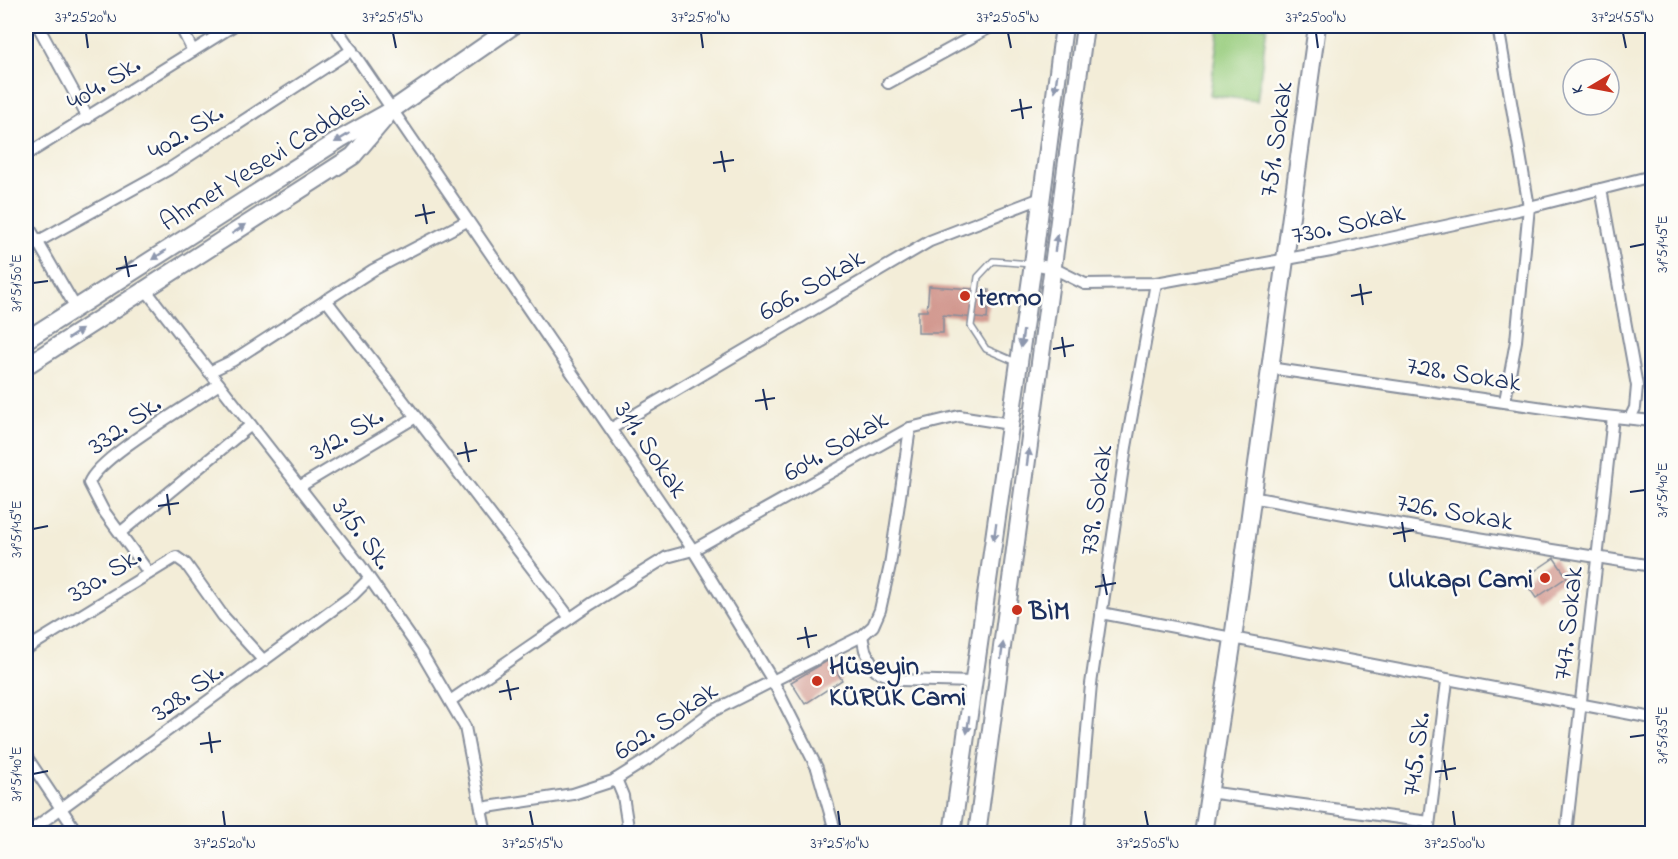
<svg xmlns="http://www.w3.org/2000/svg" width="1678" height="859" font-family="'Indie Flower',sans-serif">
<rect width="100%" height="100%" fill="#fdfcf7"/>
<filter id="ink" filterUnits="userSpaceOnUse"><feTurbulence type="fractalNoise" baseFrequency=".0167" numOctaves="2"/><feDisplacementMap in="SourceGraphic" scale="12" xChannelSelector="R" yChannelSelector="G"/><feConvolveMatrix kernelMatrix="1 2 1 2 8 2 1 2 1" color-interpolation-filters="sRGB"/></filter>
<filter id="wash" filterUnits="userSpaceOnUse"><feTurbulence type="fractalNoise" baseFrequency=".008" numOctaves="4" result="noise"/><feDisplacementMap in="SourceGraphic" scale="24" xChannelSelector="R" yChannelSelector="G"/><feGaussianBlur stdDeviation="1.35" result="paint"/><feColorMatrix in="noise" values="0 0 0 0 0 0 0 0 0 0 0 0 0 0 0 0 0 1.4 0 .05"/><feComposite in="paint" operator="in"/></filter>
<g filter="url(#wash)">
<rect width="100%" height="100%" fill="#f3edd8"/>
<path fill="#97cc7d" stroke="#597e6e" stroke-width="1.5" d="M1219,26H1267L1257,101L1210,95Z"/>
<g id="blocks">
<g fill="#d2988f">
<path d="M929,286L989,290L987,319L943,315V333H918V311H927Z"/>
<path d="M1554,558L1567,577L1536,598L1523,579Z"/>
<path d="M829,660L842,680L805,704L791,682Z"/>
</g>
</g>
</g>
<g filter="url(#ink)">
<use href="#blocks" fill-opacity="0" stroke="#878e9b" stroke-width="1.5"/>
<g fill="none" stroke-linecap="round" stroke-linejoin="round">
<g stroke="#878e9b" stroke-width="8">
<path id="lane" d="M1016,362L986,349L971,326L978,277L993,261L1031,264"/>
</g>
<g stroke="#878e9b" stroke-width="14">
<g id="street">
<path d="M38,26L88,118"/>
<path d="M180,26L193,51"/>
<path d="M335,26L693,550L773,681L817,768L836,834"/>
<path d="M1498,26L1529,207L1516,341L1505,401"/>
<path d="M888,83L992,26"/>
<path d="M26,155L233,26"/>
<path d="M1601,189L1637,386L1635,408L1630,418"/>
<path d="M26,222L76,308"/>
<path d="M37,242L169,169L352,50"/>
<path d="M1033,264L1053,268L1085,284L1156,283L1331,251L1518,210L1652,176"/>
<path d="M145,289L361,566L421,652L465,727L486,834"/>
<path d="M326,300L570,618"/>
<path d="M1269,368L1586,414L1652,421"/>
<path d="M209,372L232,361L373,270L467,221"/>
<path d="M612,428L930,241L1041,198"/>
<path d="M299,487L416,417"/>
<path d="M1251,497L1447,533L1652,566"/>
<path d="M121,532L251,425"/>
<path d="M149,573L103,510L89,483C99,456 192,404 219,384"/>
<path d="M1101,613L1652,718"/>
<path d="M862,636L865,650L876,671L900,680L974,682"/>
<path d="M26,649L176,557L186,564L223,616L264,661"/>
<path d="M450,701L591,604L667,557L693,550L910,428L959,416L1010,424"/>
<path d="M26,756L78,834"/>
<path d="M616,779L623,796L629,834"/>
<path d="M1208,792L1429,822"/>
<path d="M481,808L573,794L613,781L648,759L711,712L862,636L873,626L880,610L890,565L910,428"/>
<path d="M26,834L353,595L369,579"/>
<path d="M1078,834L1091,684L1126,447L1156,283"/>
<path d="M1428,834L1447,681"/>
<path d="M1566,834L1613,417"/>
</g>
</g>
<g stroke="#878e9b" stroke-width="20">
<g id="secondary">
<path d="M26,340L342,138L392,110L513,26"/>
<path d="M26,366L353,156L386,117"/>
<path d="M952,834L1033,264L1064,26"/>
<path d="M977,834L1085,26"/>
<path d="M1203,834L1233,639L1317,26"/>
</g>
</g>
<use href="#lane" stroke="#fff" stroke-width="5"/>
<use href="#street" stroke="#fff" stroke-width="10"/>
<use href="#secondary" stroke="#fff" stroke-width="16"/>
</g>
<defs><path id="oneway-solid" d="M-6-.8H1V-3.2L6.5 0L1 3.2V.8H-6Z" transform="scale(1.5)"/></defs>
<g fill="#8d97ae">
<use href="#oneway-solid" transform="translate(1056 83) rotate(98)"/>
<use href="#oneway-solid" transform="translate(342 138) rotate(149)"/>
<use href="#oneway-solid" transform="translate(239 229) rotate(-33)"/>
<use href="#oneway-solid" transform="translate(1056 243) rotate(-82)"/>
<use href="#oneway-solid" transform="translate(159 255) rotate(147)"/>
<use href="#oneway-solid" transform="translate(75 334) rotate(-33)"/>
<use href="#oneway-solid" transform="translate(1022 339) rotate(98)"/>
<use href="#oneway-solid" transform="translate(1028 457) rotate(-82)"/>
<use href="#oneway-solid" transform="translate(995 532) rotate(98)"/>
<use href="#oneway-solid" transform="translate(1002 651) rotate(-82)"/>
<use href="#oneway-solid" transform="translate(968 725) rotate(98)"/>
</g>
</g>
<path fill="none" stroke="#1b2f5e" stroke-width="2" d="M86,33L88,48M393,33L396,48M701,33L703,48M1008,33L1011,48M1316,33L1318,48M1623,33L1626,48M1020,99L1023,119M1011,111L1032,107M721,151L725,172M713,163L734,160M423,204L427,224M415,216L435,212M1630,247L1645,244M125,256L129,277M116,269L137,265M33,283L48,281M1360,284L1363,305M1351,296L1372,292M1062,337L1065,357M1053,349L1074,345M763,389L767,410M755,401L775,398M465,442L469,462M457,454L477,450M1630,492L1645,490M167,494L170,515M158,506L179,503M1402,522L1405,542M33,529L48,526M1393,534L1414,530M1103,574L1107,595M1095,587L1116,583M805,627L809,648M797,639L817,635M507,680L511,700M499,692L519,688M209,732L212,753M1630,737L1645,735M200,744L221,741M1444,760L1447,780M1435,772L1456,768M33,774L48,771M223,811L225,826M530,811L533,826M838,811L840,826M1145,811L1148,826M1453,811L1455,826"/>
<g fill="#c8321e" stroke="#fdfcf7" stroke-width="2">
<circle cx="965" cy="296" r="6"/>
<circle cx="1545" cy="578" r="6"/>
<circle cx="1017" cy="610" r="6"/>
<circle cx="817" cy="681" r="6"/>
</g>
<g text-anchor="middle" stroke-width="5" stroke-linejoin="round" paint-order="stroke">
<g font-size="27" fill="#1b2f5e" stroke="#fdfcf7">
<text transform="translate(103 82) rotate(-32)" y="9">404. Sk.</text>
<text transform="translate(185 131) rotate(-32)" y="9">402. Sk.</text>
<text transform="translate(1275 139) rotate(-82)" y="9">751. Sokak</text>
<text transform="translate(264 160) rotate(-32)" y="9">Ahmet Yesevi Caddesi</text>
<text transform="translate(1348 223) rotate(-12)" y="9">730. Sokak</text>
<text transform="translate(811 284) rotate(-30)" y="9">606. Sokak</text>
<text transform="translate(1464 373) rotate(9)" y="9">728. Sokak</text>
<text transform="translate(124 424) rotate(-36)" y="9">332. Sk.</text>
<text transform="translate(346 433) rotate(-31)" y="9">312. Sk.</text>
<text transform="translate(835 445) rotate(-30)" y="9">604. Sokak</text>
<text transform="translate(652 449) rotate(56)" y="9">311. Sokak</text>
<text transform="translate(1095 500) rotate(-82)" y="9">739. Sokak</text>
<text transform="translate(1455 511) rotate(10)" y="9">726. Sokak</text>
<text transform="translate(363 533) rotate(53)" y="9">315. Sk.</text>
<text transform="translate(104 574) rotate(-32)" y="9">330. Sk.</text>
<text transform="translate(1567 623) rotate(-84)" y="9">747. Sokak</text>
<text transform="translate(187 691) rotate(-36)" y="9">328. Sk.</text>
<text transform="translate(665 720) rotate(-34)" y="9">602. Sokak</text>
<text transform="translate(1415 754) rotate(-83)" y="9">745. Sk.</text>
</g>
<g font-size="27" font-weight="bold" fill="#1b2f5e" stroke="#fdfcf7" text-anchor="start">
<text x="977" y="305">termo</text>
<text x="1533" y="587" text-anchor="end">Ulukapı Cami</text>
<text x="1029" y="619">BİM</text>
<text x="829" y="674">Hüseyin<tspan x="829" dy="31">KÜRÜK Cami</tspan></text>
</g>
</g>
<rect width="1678" height="859" fill="none" stroke="#fdfcf7" stroke-width="66"/>
<g transform="translate(1591 87) rotate(260)"><circle r="28" fill="#fdfcf7" stroke="#a3aaba" stroke-width="1.5"/>
<path d="M0-4.5L10 22L0 15L-10 22Z" fill="#c8321e"/>
<text y="-9" font-size="16" font-weight="bold" text-anchor="middle" fill="#1b2f5e">K</text>
</g>
<rect x="33" y="33" width="1612" height="793" fill="none" stroke="#1b2f5e" stroke-width="2"/>
<g font-size="15" text-anchor="middle" fill="#1b2f5e">
<text x="86" y="22">37°25'20"N</text>
<text x="393" y="22">37°25'15"N</text>
<text x="701" y="22">37°25'10"N</text>
<text x="1008" y="22">37°25'05"N</text>
<text x="1316" y="22">37°25'00"N</text>
<text x="1623" y="22">37°24'55"N</text>
<text transform="translate(1662 244) rotate(-90)" y="5">31°51'45"E</text>
<text transform="translate(16 283) rotate(-90)" y="5">31°51'50"E</text>
<text transform="translate(1662 490) rotate(-90)" y="5">31°51'40"E</text>
<text transform="translate(16 529) rotate(-90)" y="5">31°51'45"E</text>
<text transform="translate(1662 735) rotate(-90)" y="5">31°51'35"E</text>
<text transform="translate(16 774) rotate(-90)" y="5">31°51'40"E</text>
<text x="225" y="848">37°25'20"N</text>
<text x="533" y="848">37°25'15"N</text>
<text x="840" y="848">37°25'10"N</text>
<text x="1148" y="848">37°25'05"N</text>
<text x="1455" y="848">37°25'00"N</text>
</g>
</svg>
